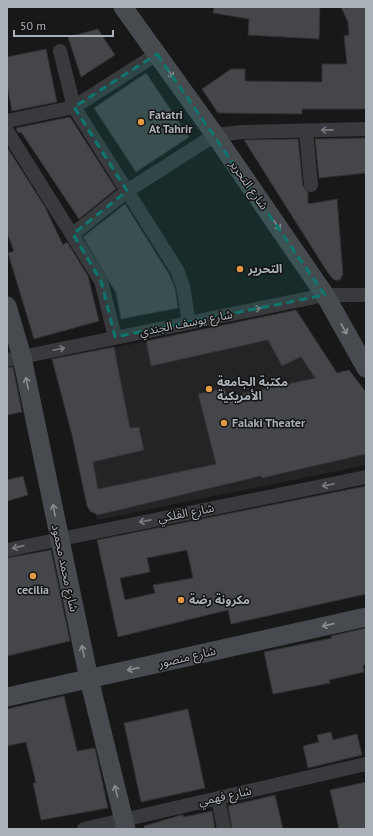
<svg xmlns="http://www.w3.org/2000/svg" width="373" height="836" font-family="'PT Sans','Noto Sans Arabic',sans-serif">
<rect width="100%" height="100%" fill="#181819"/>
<path fill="#242426" d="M296,310L366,418V465L97,520L65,358Z"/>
<g fill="#454649" stroke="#323235" fill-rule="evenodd">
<path d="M214,7H320L319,39L248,35L249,19L213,13Z"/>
<path d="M341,7H366V109H302V114L218,113L202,89L231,69H245V81L322,82V64H347L344,36L349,35L348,22Z"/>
<path d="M98,29L115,55L81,77L68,37Z"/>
<path d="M46,49L57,102L12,111L7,84V57Z"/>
<path d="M146,73L189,137L136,172L94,108Z"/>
<path d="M70,117L116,189L79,219L21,132L18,133L16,128Z"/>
<path d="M366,138V173L319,178L315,139Z"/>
<path d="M298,139L303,186L308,193V204L337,199L343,274L340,280H334L328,273L244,140Z"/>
<path d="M7,147L45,207L63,245L67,242L88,276L99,321L34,339L8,253L14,251L7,233Z"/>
<path d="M125,204L169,274L175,288L178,308L121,319L116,293L83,237Z"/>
<path d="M296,310L337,373L349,370L366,392V454L262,478L261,476L98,515L90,511L87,506L72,435L52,359L114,347L130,428L139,427L144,450L93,462L98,489L216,464L198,394L224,388L228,397L315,378L301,357L282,366L268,340L151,366L146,341Z"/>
<path d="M13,367L22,412L7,415V368Z"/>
<path d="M23,476L28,495L7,501V480Z"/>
<path d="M366,486V594L231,624L228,610L118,637L97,540ZM187,550L193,578L153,585L155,593L125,600L120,578L150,572L147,558Z"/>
<path d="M51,550L70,641L7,656V558Z"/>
<path d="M366,628V665H363L364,672L329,680L330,683L273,694L264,652L332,638L331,636Z"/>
<path d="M64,696L77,751L95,748L108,808L41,820L33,783H36L26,742L7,746V709Z"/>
<path d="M188,709L205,788L141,802L124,723Z"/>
<path d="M331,732L333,740L357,734L362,755L308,768L303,746L319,742L317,735Z"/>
<path d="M366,782V829H339L330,790Z"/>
<path d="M275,795L283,829H232L228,806Z"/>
<path d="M212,811L215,829H144V826L181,815H183L184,817Z"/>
</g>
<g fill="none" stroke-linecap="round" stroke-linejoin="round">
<g stroke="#393a3e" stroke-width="14">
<path d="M60,51L74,107L177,270L183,286L189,323"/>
<path d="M7,121L74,107L157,54"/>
<path d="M7,131L101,281L115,337"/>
<path d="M306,131L311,185"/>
<path d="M73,234L127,191L215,135L243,132L366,129"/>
<path d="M7,360L325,295H366"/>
<path d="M7,550L366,477"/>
<path d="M218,798L224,829"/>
<path d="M84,829L366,764"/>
</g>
<g stroke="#474a4e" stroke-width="19">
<path d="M123,7L215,135L325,295L366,368"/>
<path d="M7,306L22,357L89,679L126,829"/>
<path d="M7,697L366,617"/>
</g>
</g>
<defs><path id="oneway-shaft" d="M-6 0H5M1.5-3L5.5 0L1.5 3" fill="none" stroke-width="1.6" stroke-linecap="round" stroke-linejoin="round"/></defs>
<g stroke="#888d93">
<use href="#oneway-shaft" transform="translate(170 73) rotate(54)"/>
<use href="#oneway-shaft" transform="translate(277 225) rotate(55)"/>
<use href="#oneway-shaft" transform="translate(344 329) rotate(61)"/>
<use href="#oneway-shaft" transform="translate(27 383) rotate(-102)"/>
<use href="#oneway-shaft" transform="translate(54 510) rotate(-101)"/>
<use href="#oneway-shaft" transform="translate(328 625) rotate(167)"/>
<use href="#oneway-shaft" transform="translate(83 651) rotate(-102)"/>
<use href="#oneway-shaft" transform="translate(133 669) rotate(167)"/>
<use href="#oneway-shaft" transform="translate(116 791) rotate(-104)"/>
</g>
<g stroke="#787b81">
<use href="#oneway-shaft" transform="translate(327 130) rotate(179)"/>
<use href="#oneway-shaft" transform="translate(255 309) rotate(-11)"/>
<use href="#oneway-shaft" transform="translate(59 349) rotate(-12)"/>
<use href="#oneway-shaft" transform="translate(328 485) rotate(169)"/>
<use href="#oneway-shaft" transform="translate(145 521) rotate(169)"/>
<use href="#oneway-shaft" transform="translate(18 547) rotate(167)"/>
</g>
<path fill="#0f766e" fill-opacity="0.2" stroke="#0f766e" stroke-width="3" stroke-dasharray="8 5" stroke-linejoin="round" d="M157,54L325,295L115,337L101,281L73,234L127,191L74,107Z"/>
<g fill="#e59844" stroke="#131314" stroke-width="1.5">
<circle cx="141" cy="122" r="4"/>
<circle cx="240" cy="269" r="4"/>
<circle cx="209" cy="389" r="4"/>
<circle cx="224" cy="423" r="4"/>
<circle cx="33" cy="576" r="4"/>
<circle cx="181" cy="600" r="4"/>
</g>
<g text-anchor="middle" stroke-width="3" stroke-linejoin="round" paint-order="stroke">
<g font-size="12" font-weight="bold" fill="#abb1b8" stroke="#131314" text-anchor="start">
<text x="149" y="119">Fatatri<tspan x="149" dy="14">At Tahrir</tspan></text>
<text x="248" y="273">التحرير</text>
<text x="217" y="386">مكتبة الجامعة<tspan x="217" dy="14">الأمريكية</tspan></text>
<text x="232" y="427">Falaki Theater</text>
<text x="33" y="594" text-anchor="middle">cecilia</text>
<text x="189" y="604">مكرونة رضة</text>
</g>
<g font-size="12" fill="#abb1b8" stroke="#131314">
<text transform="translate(249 185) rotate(55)" y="4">شارع التحرير</text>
<text transform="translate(186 323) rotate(-11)" y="4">شارع يوسف الجندي</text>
<text transform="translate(186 513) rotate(-11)" y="4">شارع الفلكي</text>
<text transform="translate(65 568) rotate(78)" y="4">شارع محمد محمود</text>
<text transform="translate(187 657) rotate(-13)" y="4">شارع منصور</text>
<text transform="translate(225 796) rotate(-12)" y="4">شارع فهمي</text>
</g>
</g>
<rect width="373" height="836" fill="none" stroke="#abb1b8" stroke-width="16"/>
<path d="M14 30v6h99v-6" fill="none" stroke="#abb1b8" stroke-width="2"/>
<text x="20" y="30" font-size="12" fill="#abb1b8" stroke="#131314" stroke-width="3" paint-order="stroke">50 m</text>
</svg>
